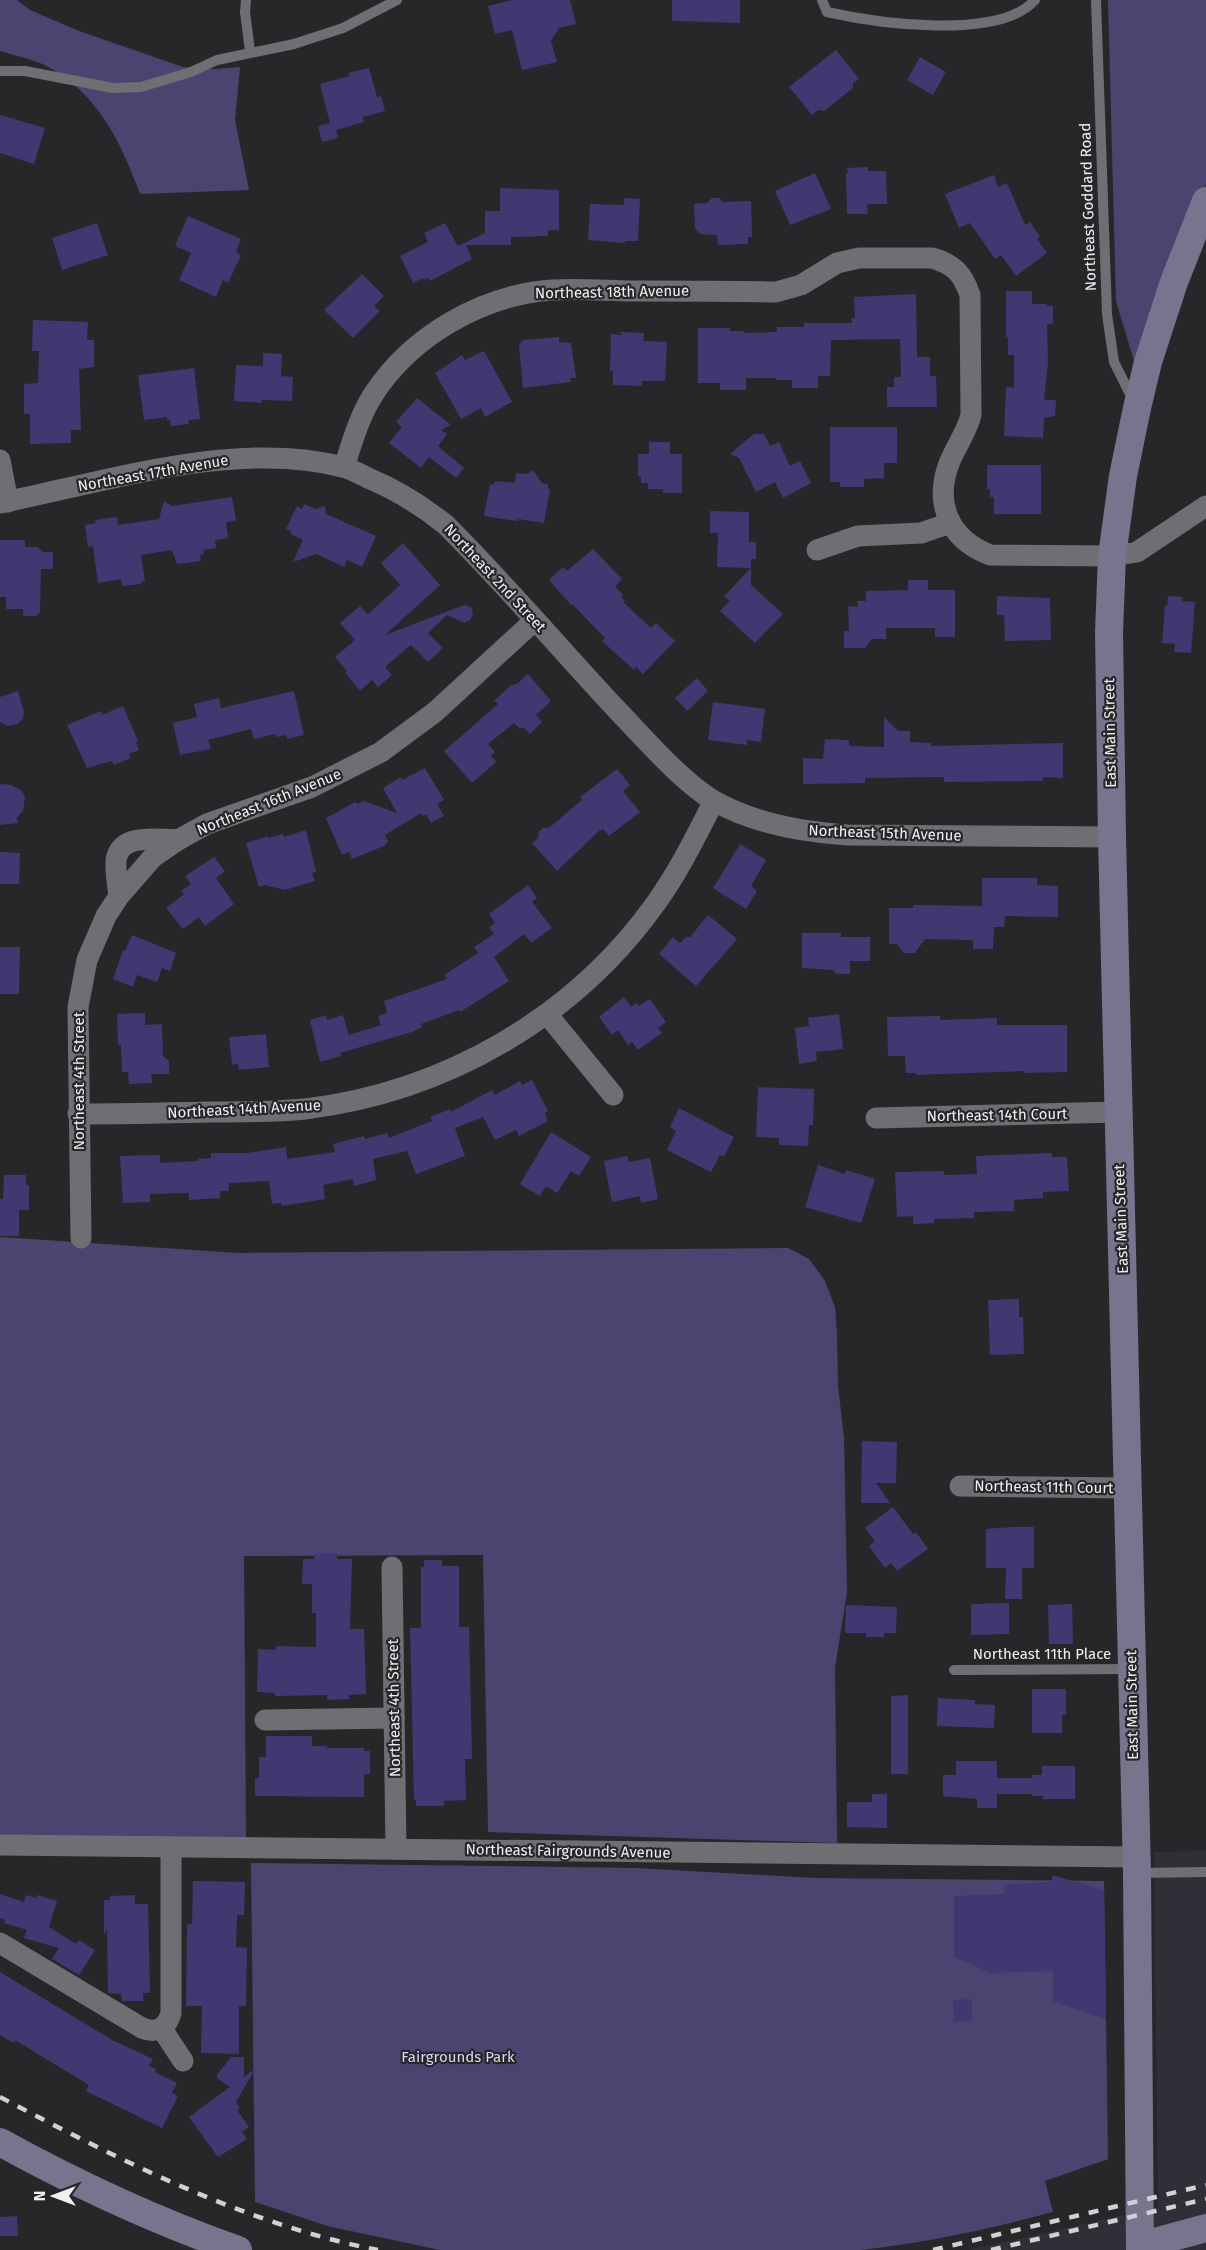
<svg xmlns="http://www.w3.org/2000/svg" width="1206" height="2250" font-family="'Fira Sans',sans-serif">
<rect width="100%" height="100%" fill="#27272a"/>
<path fill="#2f2f38" d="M1206,1851V2250H969L1158,2207L1154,1852Z"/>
<g fill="#4a4570">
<path d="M0,0H17L30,10L79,31L183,67L214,69L240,67L235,120L249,190L140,194C122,145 100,97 52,69C37,60 17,56 0,51Z"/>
<path d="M1108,0H1206V184L1135,364L1116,301Z"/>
<path d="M0,1237L238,1253L788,1248L809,1259L825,1281L835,1307L837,1335L838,1386L844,1438L847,1592L835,1668L837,1843L488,1832L483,1555L244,1556L246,1839L0,1836Z"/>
<path d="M251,1863L636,1868L815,1878L1104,1881L1108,2159L1045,2181L1053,2212C990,2229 925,2243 861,2250H440L327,2226L255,2202Z"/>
</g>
<g fill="#403870">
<path d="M512,0H570L576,24L559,28L551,41L557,62L522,70L512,30L495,34L488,6Z"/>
<path d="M672,0H740V23L672,21Z"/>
<path d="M836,50L859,79L853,83V88L824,111L818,110L812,115L789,87Z"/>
<path d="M920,57L946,72L933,95L907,80Z"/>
<path d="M369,68L377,97L381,96L385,111L363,117L364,122L336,130L338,138L322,142L318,126L330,123L320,84L349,76L348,73Z"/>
<path d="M0,115L45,128L34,164L0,153Z"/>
<path d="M868,167V171H886L887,204H867L868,214H847L846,173H848L847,168Z"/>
<path d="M815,173L831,209L790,225L775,191Z"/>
<path d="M994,175L998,187L1007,183L1025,225L1030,222L1040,237L1037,239L1047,253L1016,276L1001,255L995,259L970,223L959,228L945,194Z"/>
<path d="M500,188L559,190V230H548V236L511,237V245H466L472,259L430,281L428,278L424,280L423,278L413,283L400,256L428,242L424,233L445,223L458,246L485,233V211H500Z"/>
<path d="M624,198L640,199L638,241H625V243L588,240L590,204L624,205Z"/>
<path d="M712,198H720L722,202L751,201L752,237H748V244L718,245L717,235L700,234L695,228L694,204L707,203Z"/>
<path d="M188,216L241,239L236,252L241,255L228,283L223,280L216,297L179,280L191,253L175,246Z"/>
<path d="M97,223L108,255L62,270L52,238Z"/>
<path d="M362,274L384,296L374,306L380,311L353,338L324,310Z"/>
<path d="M1006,291H1032V304H1047V306H1053V324H1047L1048,363L1044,400H1056L1055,416L1044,418L1043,438L1004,436L1006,387L1014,388V355H1008V337H1006Z"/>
<path d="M916,294L917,357H930V376H936L937,407H887V387H894V377H901L900,339L831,340L830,376H818V388H792V380H776V378H746V390H720V383H698V328H730V331H744V333L777,332V327H804V323H852L851,318H855L854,297Z"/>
<path d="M33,320L88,322L87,340H94V367L79,369L81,430H71V443L30,444V414H24V384L38,383L39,351H32Z"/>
<path d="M621,332L644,333L643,341L667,342L665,381H642V386L613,385V371H610L611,334L621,335Z"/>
<path d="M559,337V342L571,343L576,378H570L571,382L523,388L519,346L523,340Z"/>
<path d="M484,351L512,402L485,417L481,408L461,419L435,373L462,355L465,360Z"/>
<path d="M263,353L282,354L281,376L293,377L292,401L262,400V403L234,401L236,365L263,366Z"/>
<path d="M194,368L200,419L188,420L189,424L171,426L170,420H167V417L144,420L138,375Z"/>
<path d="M417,398L451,425L441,430L447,434L438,446L464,468L456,478L429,457L421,468L389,443L402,427L396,422Z"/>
<path d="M830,427H897V463H884V478L864,479V487H840V482H830Z"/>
<path d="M754,434H764L770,446L779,442L790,466L800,461L811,483L783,498L775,482L756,492L739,458L730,454Z"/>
<path d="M649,442H670V454H682V493H663V489H648V483H641V476H638V454H649Z"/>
<path d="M987,465H1041V514H994V497H990V489H987Z"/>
<path d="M533,470L542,483L548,484V489H550L544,523L518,519L517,521L484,516L490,484L494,485L495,481L515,483L516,473L527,474Z"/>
<path d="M232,497L236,521L226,522L228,538L215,540L216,548L203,550L204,554L200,555L201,561L177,564L172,550L141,555L145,581L141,582V584L122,586L121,579L98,583L93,546L88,547L85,525L96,523L95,520L117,517L118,525L159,519L164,501L172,506Z"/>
<path d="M304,504L316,509L325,506L326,514L376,536L362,567L347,560L344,567L316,554L293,562L303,540L291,534V531L286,529L297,506L302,509Z"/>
<path d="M710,511L749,512V542H756V559H751V585L783,614L755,643L720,611L730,601L724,596L751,568L717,567L718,533H710Z"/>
<path d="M0,540H25V547H38L43,552H53V569H41L40,612L36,616H23V609H6V597H0Z"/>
<path d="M403,543L440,585L385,635L464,605L471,607L473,614L470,620L464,623L447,615L428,633L443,648L428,662L411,645L385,667L392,675L378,687L372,680L360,691L345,673L347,671L335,657L355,640L340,623L360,606L368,614L400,585L381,563Z"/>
<path d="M593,549L622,579L615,586L623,595L621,597L625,601L623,602L651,628L656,623L675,641L643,674L636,667L634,670L602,641L605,638L572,604L571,605L549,580L563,567L567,571Z"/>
<path d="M908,580H928V590H955V637H935V628H886V639H872L865,648H844V631H849L848,606L858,607L857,601H866V591L908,590Z"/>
<path d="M997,596L1050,598L1051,640L1005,641L1004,615H997Z"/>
<path d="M1168,596L1182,597V601L1195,602L1191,653L1174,652L1175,644L1162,643L1165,605L1167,606Z"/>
<path d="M528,674L551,701L536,715L542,722L530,734L523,727L520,729L514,723L488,744L495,752L491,756L496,762L472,783L444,751L498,704L494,701L510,686L518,683Z"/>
<path d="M697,678L708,691L687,711L675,698Z"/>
<path d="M18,691L24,712L23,718L18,724L7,726L0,722V697Z"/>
<path d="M294,691L304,735L287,739L286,735L276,737L275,734L254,739L251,729L208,740L211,749L180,755L173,723L197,717L194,704L219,698L221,708Z"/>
<path d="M713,702L765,709L761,742L747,740V745L708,740Z"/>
<path d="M123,706L138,741L136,742L139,750L129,754L131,758L114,765L112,761L108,762L87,768L67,725L101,711L102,715Z"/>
<path d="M884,717L898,731H910V742L931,743V746L1063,743V778L1043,777V781L944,782V777L865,778V783L803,784V758L823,759L825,739L849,740V746L884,747Z"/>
<path d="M425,768L444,800L437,804L444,816L431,823L426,814L423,816L421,813L385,835L388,842L384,846L352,859L349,852L342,855L326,818L355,802L358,804L364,801L397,813L383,788L401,777L402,780Z"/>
<path d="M617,769L630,785L623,791L640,812L609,836L603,829L599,831L557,871L532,843L538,838L539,832L543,828H549L582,800L580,797Z"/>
<path d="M0,784L12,785L22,791L25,797L23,811L17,817L18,823L0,825Z"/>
<path d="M306,830L316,872L312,873L315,881L285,890L265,885L259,887L246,843L268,836V838L283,834L284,837Z"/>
<path d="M740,844L766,860L751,886L757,891L746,909L713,888Z"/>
<path d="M0,852L20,853L19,884H0Z"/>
<path d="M214,857L225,871L216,878L234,904L205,926L199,917L183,929L166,908L184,894L181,891L191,884L185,876Z"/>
<path d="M982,878H1037V885L1058,886V917L1005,916L1004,927H994L993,949H973V940L925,939L915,953H904L897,944H889V908H913V905L982,906Z"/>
<path d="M528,885L537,898L532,902L552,928L531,943L524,934L494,957L509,981L460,1012L459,1010L421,1024L422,1027L412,1032L340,1053L341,1056L320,1062L310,1020L326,1015L327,1020L343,1015L349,1035L381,1025L378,1016L387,1013L384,1001L447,979L444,975L478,953L474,947L494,934L489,928L495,923L489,914Z"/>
<path d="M708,915L737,939L696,986L659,954L673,937L680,943L686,937H690Z"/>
<path d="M802,933H841V937H870V961H850V974H837L833,970L802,968Z"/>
<path d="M132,935L176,953L170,971L162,968L157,982L137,975L133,987L113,979L123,950L125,951Z"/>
<path d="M0,947H20L19,994H0Z"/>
<path d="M624,997L631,1007L637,1003L638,1006L650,999L666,1022L658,1028L662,1033L638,1050L632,1042L628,1045L618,1030L612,1035L599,1017Z"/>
<path d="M145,1013V1025L162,1024L163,1056L169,1061V1074H151L152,1083L129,1084L128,1072H122L121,1045H118L117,1014Z"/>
<path d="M839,1014L843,1049L816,1052L817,1061L799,1064L795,1028L809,1026L808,1018Z"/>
<path d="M940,1016V1020L997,1018V1025H1067V1072L1025,1073V1071L916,1075V1073H906L905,1056H888L887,1017Z"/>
<path d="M266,1034L269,1067L239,1070L238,1064L232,1065L229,1037Z"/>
<path d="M532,1080L548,1111L545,1113L548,1121L519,1136L516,1130L495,1140L483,1117L455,1128L465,1156L416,1174L407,1151L373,1159L376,1180L354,1186L353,1179L323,1185L325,1199L282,1206L281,1203L272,1204L269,1181L229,1183V1191H220V1198L189,1200V1193L150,1194V1202L123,1203L120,1156L160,1155V1163L198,1161V1159L211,1158V1153H247L286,1147L287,1159L335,1152L333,1144L364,1136L365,1139L387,1133L389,1138L432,1121L430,1117L450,1109L451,1112L492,1090L495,1095L520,1081L522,1085Z"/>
<path d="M758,1087L814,1089L813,1125H809L808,1146L779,1145V1138L756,1137Z"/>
<path d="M679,1108L734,1137L724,1156L720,1155L711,1172L667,1150L676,1131L670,1127Z"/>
<path d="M551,1132L591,1157L579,1176L571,1171L557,1193L546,1186L540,1196L520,1184Z"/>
<path d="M1052,1153V1157H1067L1069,1191L1043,1192V1198L1014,1200V1211L974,1212V1218L934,1219V1223L913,1224V1216L897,1217L895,1172L944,1171V1175L977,1174L976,1156Z"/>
<path d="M627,1156L629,1162L650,1158L658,1199L641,1203L640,1196L612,1202L604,1161Z"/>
<path d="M818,1165L845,1174L846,1170L875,1179L861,1223L805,1207Z"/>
<path d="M4,1175H26V1185H29V1210H19V1236H0V1199H3Z"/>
<path d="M1019,1299V1317H1023L1024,1354L990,1355L988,1300Z"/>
<path d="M862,1441L897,1442L896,1483H876L890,1503H861Z"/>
<path d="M893,1507L913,1534L916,1532L928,1549L897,1571L891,1563L885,1568L869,1546L875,1541L865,1528Z"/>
<path d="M1011,1527H1034V1568H1022V1599H1005L1006,1568H986V1529Z"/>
<path d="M337,1553V1559H352L350,1629H364L366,1694L349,1695V1699L327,1700V1695L275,1696V1693L257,1692L258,1649L276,1650V1646L316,1647V1613H312V1584H302L303,1559H314V1554Z"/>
<path d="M424,1560H442V1566H459V1627H469L472,1759H465L466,1800L444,1801V1806H416V1800H414L410,1628H421V1567H424Z"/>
<path d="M1009,1603V1634L971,1635V1604Z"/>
<path d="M1072,1604L1073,1644H1049L1048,1605Z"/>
<path d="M846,1605L897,1607L896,1633H884V1637H866V1633H845Z"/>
<path d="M1032,1689H1066V1715H1062V1733H1032Z"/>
<path d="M908,1695V1774H891V1696Z"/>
<path d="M938,1698L975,1700V1704L995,1705L994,1728L937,1726Z"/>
<path d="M266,1736H312V1746H327V1748H364V1751H370V1774H364V1797L255,1796V1778H259V1757H266Z"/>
<path d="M956,1761H997V1778H1032V1775H1042V1766H1075V1799H1043V1796H1032V1794H997V1808H977V1799L943,1796V1775H956Z"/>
<path d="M872,1794H887V1828L847,1827V1802H872Z"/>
<path d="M1052,1875L1104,1890L1106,2019L1053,2001V1971L989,1973L954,1956V1896L1004,1894V1884L1052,1882Z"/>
<path d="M193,1881L245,1882L244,1915H237L236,1947L247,1948L246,2006H239V2054L201,2053L202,2006H186L187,1924H192Z"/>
<path d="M0,1894L24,1902L26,1895L36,1898L37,1895L57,1901L49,1927L76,1944L79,1940L95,1950L79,1975L52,1959L59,1948L24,1938L27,1930L4,1923L5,1920L0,1918Z"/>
<path d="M135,1895V1904H148L150,1993H143V2001H122L121,1994L108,1993L107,1929L104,1935V1900H110V1896Z"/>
<path d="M0,1972L112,2040L153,2059L149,2066L156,2069L155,2072L177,2083L172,2093L178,2096L162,2128L86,2091L89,2085L15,2040L14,2043L0,2035Z"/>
<path d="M972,1999V2021L954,2022L953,2000Z"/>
<path d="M231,2057H244V2077L255,2069L236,2102L240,2108L237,2110L249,2127L242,2132L247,2139L218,2157L189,2117L230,2087L217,2078V2075Z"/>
<path d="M17,2216L18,2236H0V2217Z"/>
</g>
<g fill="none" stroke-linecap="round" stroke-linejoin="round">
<g stroke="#6f6f73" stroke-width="10">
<path d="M246,0L245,12L250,51"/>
<path d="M822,0L827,12C876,23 999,41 1035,0"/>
<path d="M1096,0L1107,314L1114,362L1133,400"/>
<path d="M0,71H25L113,88L141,87L191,72L217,60L294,44L343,28L397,0"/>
<path d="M954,1670L1131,1669"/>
<path d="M1137,1873L1206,1872"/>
</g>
<g stroke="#6f6f73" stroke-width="21">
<path d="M0,460L8,502"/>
<path d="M344,467C352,443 359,417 373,395C411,336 482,295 552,290C581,288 610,291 639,291C685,291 730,291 776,292L801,285L837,263L859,258H932C954,264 963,274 970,295L971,415C967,431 957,445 950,461C933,503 949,539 990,555L1112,556L1137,552L1206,506"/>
<path d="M0,503C105,482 237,439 343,467C351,469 360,474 368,478C397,490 421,505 446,525C506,585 561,650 619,712C645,739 684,784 716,802C756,824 802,832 847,835L1112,837"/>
<path d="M817,550L858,536L921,533L950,523"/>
<path d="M119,896C118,887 116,877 116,868C113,832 155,839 178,840"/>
<path d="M547,1014L613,1095"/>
<path d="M78,1114C124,1114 169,1113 215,1112C245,1112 275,1112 305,1109C445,1092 574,1018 656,903C679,871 696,836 714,801"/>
<path d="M876,1118L1118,1112"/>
<path d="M81,1238L78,1007L87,960L106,916L119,896L153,857L178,840L207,824L312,787L381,752L435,712L534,621"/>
<path d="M960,1486L1128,1488"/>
<path d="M392,1567L396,1849"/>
<path d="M265,1720L394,1718"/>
<path d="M0,1845L1136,1857"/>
<path d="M0,1943L142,2028C156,2034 167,2028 171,2013V1847"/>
<path d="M162,2029L183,2061"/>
</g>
<g stroke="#77748e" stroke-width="28">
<path d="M0,2142C78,2185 153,2220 238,2250"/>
<path d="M1140,2246L1206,2228"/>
<path d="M1140,2250L1137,1873L1112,837L1109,632L1112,556L1123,476L1137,408L1148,362L1174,282L1206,201"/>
</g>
<g stroke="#d1d1d4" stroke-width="4.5" stroke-dasharray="10 10" stroke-linecap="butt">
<path d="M0,2097C120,2160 244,2224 378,2250"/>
<path d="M933,2250L1206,2185"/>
<path d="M991,2250L1206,2199"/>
</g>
</g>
<g text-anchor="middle" stroke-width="4.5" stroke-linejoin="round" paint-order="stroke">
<g font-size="15" fill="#f0eff2" stroke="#27272a">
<text transform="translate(1088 207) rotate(-92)" y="5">Northeast Goddard Road</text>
<text transform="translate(612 292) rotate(-1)" y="5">Northeast 18th Avenue</text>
<text transform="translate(153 473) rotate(-10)" y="5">Northeast 17th Avenue</text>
<text transform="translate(495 578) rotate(47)" y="5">Northeast 2nd Street</text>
<text transform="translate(1110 733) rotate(-91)" y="5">East Main Street</text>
<text transform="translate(269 802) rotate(-22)" y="5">Northeast 16th Avenue</text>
<text transform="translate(885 833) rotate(2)" y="5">Northeast 15th Avenue</text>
<text transform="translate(79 1081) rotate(-90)" y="5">Northeast 4th Street</text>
<text transform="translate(244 1109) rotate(-3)" y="5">Northeast 14th Avenue</text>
<text transform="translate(997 1115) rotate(-1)" y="5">Northeast 14th Court</text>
<text transform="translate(1121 1219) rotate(-92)" y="5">East Main Street</text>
<text transform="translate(1044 1487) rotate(1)" y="5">Northeast 11th Court</text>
<text x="1042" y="1659">Northeast 11th Place</text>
<text transform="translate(1132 1705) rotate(-91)" y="5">East Main Street</text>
<text transform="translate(394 1708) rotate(-91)" y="5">Northeast 4th Street</text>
<text transform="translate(568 1851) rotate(1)" y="5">Northeast Fairgrounds Avenue</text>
</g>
<g font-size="15" fill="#d9d7fb" stroke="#27272a">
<text x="458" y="2062">Fairgrounds Park</text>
</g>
</g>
<g transform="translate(54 2196) rotate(270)" stroke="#27272a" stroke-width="4.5" paint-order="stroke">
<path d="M0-4.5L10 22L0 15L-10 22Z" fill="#f0eff2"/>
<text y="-9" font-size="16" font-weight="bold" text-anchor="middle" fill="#f0eff2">N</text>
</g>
</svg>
